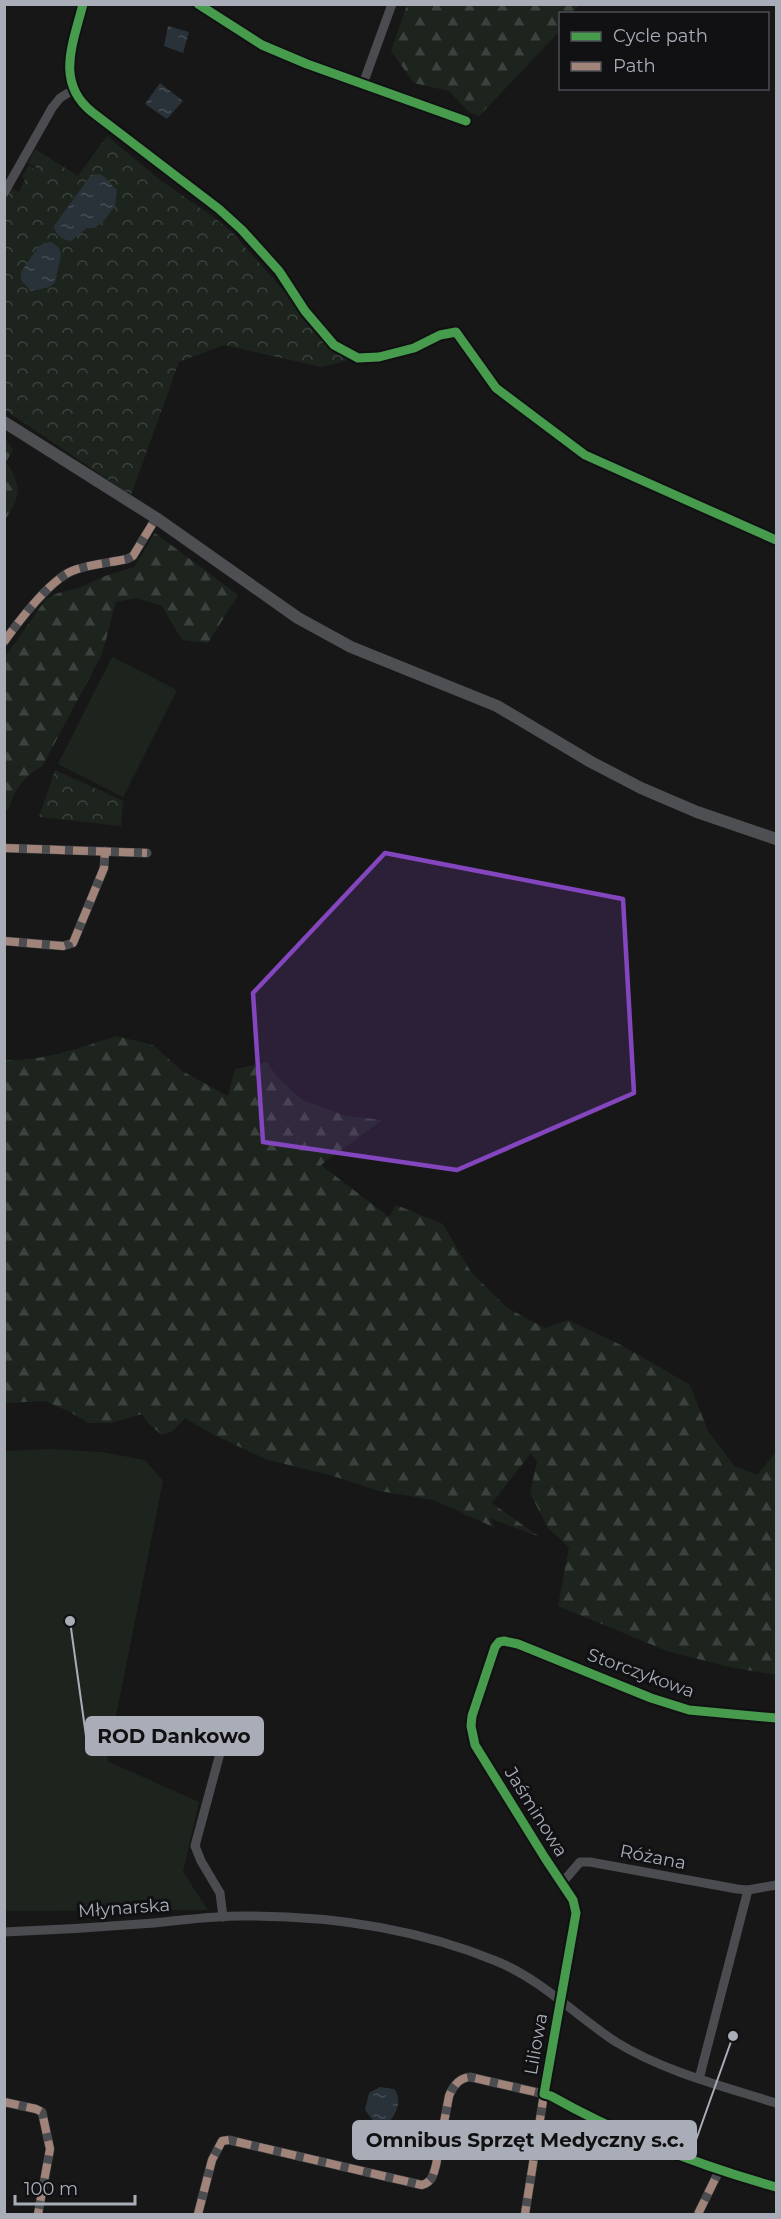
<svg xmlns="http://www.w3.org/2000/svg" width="781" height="2219" font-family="Montserrat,sans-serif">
<defs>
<pattern id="forest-firs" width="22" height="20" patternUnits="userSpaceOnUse" patternTransform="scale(1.5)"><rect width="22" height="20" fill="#1d241e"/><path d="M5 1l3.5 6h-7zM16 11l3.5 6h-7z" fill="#3b413d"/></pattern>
<pattern id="park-crowns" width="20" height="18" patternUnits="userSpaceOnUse" patternTransform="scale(1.5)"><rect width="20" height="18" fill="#1d241e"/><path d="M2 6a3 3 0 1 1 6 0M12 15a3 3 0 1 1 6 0" fill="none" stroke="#3b413d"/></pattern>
<pattern id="water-ripples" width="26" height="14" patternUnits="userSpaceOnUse" patternTransform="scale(1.5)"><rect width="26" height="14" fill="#2a3239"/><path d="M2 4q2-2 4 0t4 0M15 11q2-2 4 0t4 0" fill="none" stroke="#464d54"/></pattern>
</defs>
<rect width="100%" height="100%" fill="#171717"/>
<g fill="url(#forest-firs)">
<path d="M407,5V4L579,5L572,13L560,14V30L557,34L479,116L469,112L449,91L414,83L391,51Z"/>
<path d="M5,438L13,450L6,462C22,486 21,496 5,520Z"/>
<path d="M155,533L238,595L208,643L182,640L162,606L137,598L116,602L102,654L43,765C23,778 16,787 8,810L5,809V657L46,599L58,593L79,588L105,576L134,567Z"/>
<path d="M116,1036L153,1045L182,1071L228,1096L235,1069L267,1062L277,1077L302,1100L346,1116L382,1120L321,1165L389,1217L396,1205L443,1224L471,1272L507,1308L545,1328L568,1320L623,1346L690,1385L708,1431L734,1466L757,1475L776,1452V1675L729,1667L667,1651L558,1606L569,1547L548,1528L530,1493L537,1462L531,1453L492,1503L538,1536L489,1518L495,1528L434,1500L379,1491L330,1475L268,1460L214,1435L185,1418L173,1431L162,1435L149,1424L142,1414L111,1423H88L70,1412L45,1401L5,1403V1060C44,1061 80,1048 116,1036Z"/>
</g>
<g fill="url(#park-crowns)">
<path d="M107,136L160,180L212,216L231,231L335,349L350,360L321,367L224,345L179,362L131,495L5,410V200L11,188L19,192L25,179L22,177L29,165L34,168L30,176L36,167L28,163L35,149L78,176Z"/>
<path d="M55,770L123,801L121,826L39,817Z"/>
</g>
<g fill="#1d241e">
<path d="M112,657L177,690L123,797L58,764Z"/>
<path d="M51,1449L102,1452L145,1460L163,1481L107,1761L199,1802L183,1872L208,1910L5,1911V1451Z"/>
</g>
<g fill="url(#water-ripples)">
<path d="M168,26L189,32L183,53L164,46Z"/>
<path d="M160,83L183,101L167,119L145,104Z"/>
<path d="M99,174C107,177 110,184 117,190L115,206L103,222L94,228H87L71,241C63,240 55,235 54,226L91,175Z"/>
<path d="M52,242L59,248L61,255L55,283L49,287L31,291L21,280V272L39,246L44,243Z"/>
<path d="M380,2087L394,2089C404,2101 395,2118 384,2126L376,2124L365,2110L369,2093Z"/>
</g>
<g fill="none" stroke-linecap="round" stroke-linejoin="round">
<g stroke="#4b4c50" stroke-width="9">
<path d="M83,4C73,44 55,82 92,112L219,209L242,230L279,271L305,311L334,345L358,358L379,357L414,348L440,335L456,332L496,388L585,455L776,540"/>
<path d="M198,4L262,45L307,64L466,121"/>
<path d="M363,84L392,4"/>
<path d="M4,193L52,108L60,98L73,90"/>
<path d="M4,642C18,622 50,580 72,571C90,564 109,563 127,559L133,556L156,518"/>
<path d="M4,848L147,853"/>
<path d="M4,941L63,946L73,943L104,868L105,851"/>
<path d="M776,1718L689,1710L651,1698L518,1644L504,1641L499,1642L495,1647L472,1716L471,1726L475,1745L545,1858L573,1900L576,1913L544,2094L551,2096C622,2136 698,2165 776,2187"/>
<path d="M562,1883L580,1862H590L737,1889L748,1890L776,1885"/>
<path d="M223,1917L220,1893L201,1861L195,1846L226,1731"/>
<path d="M4,1932C54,1930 104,1927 154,1923C185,1920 217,1915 248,1916C332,1916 418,1929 496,1961C541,1979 576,2016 616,2042C665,2072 722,2086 776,2103"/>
<path d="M699,2079L748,1890"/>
<path d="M4,2102L36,2109L42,2112L50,2149L38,2214"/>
<path d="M198,2214L212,2160L222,2141L229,2140L422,2185C432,2182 433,2176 436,2165L449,2096C453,2086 459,2078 470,2077L544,2094L525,2214"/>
<path d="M698,2214L720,2169"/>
</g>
<path stroke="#4d4f52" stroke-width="12" d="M4,422L156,518L298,618L351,647L497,706L591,762L641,788L697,812L776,839"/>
<g stroke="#a18479" stroke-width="8" stroke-dasharray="15 8" stroke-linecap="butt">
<path d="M4,642C18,622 50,580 72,571C90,564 109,563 127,559L133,556L156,518"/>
<path d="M4,848L147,853"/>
<path d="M4,941L63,946L73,943L104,868L105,851"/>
<path d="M4,2102L36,2109L42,2112L50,2149L38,2214"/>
<path d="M198,2214L212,2160L222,2141L229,2140L422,2185C432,2182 433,2176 436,2165L449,2096C453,2086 459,2078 470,2077L544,2094L525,2214"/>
<path d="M698,2214L720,2169"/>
</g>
<g stroke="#111113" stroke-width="13">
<g id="cycleway">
<path d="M83,4C73,44 55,82 92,112L219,209L242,230L279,271L305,311L334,345L358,358L379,357L414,348L440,335L456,332L496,388L585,455L776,540"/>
<path d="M198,4L262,45L307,64L466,121"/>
<path d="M776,1718L689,1710L651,1698L518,1644L504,1641L499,1642L495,1647L472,1716L471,1726L475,1745L545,1858L573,1900L576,1913L544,2094L551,2096C622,2136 698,2165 776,2187"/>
</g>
</g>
<use href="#cycleway" stroke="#469c4c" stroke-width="9"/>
</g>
<path fill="#8446be" fill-opacity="0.2" stroke="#8446be" stroke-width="4.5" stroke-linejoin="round" d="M385,853L623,899L634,1093L457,1170L263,1142L253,993Z"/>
<g text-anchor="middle" stroke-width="6" stroke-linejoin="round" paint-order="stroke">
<g font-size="18" fill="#a8adb8" stroke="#111113">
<text transform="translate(641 1673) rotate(20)" y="6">Storczykowa</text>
<text transform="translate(536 1812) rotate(58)" y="6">Jaśminowa</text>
<text transform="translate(653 1857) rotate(11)" y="6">Różana</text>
<text transform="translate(124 1908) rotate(-4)" y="6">Młynarska</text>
<text transform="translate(536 2044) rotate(-80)" y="6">Liliowa</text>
</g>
</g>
<path fill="none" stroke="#a8adb8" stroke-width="2" d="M70 1621L86 1736M733 2036L696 2140"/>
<g fill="#a8adb8" stroke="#111113" stroke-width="2">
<circle cx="70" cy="1621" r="6"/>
<circle cx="733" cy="2036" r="6"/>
</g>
<g fill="#a8adb8" stroke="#a8adb8" stroke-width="2">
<rect x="86" y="1717" width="177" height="38" rx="6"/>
<rect x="353" y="2121" width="343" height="38" rx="6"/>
</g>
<g font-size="20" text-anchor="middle" font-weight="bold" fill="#111">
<text x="174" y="1743">ROD Dankowo</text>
<text x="525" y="2147">Omnibus Sprzęt Medyczny s.c.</text>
</g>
<rect width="781" height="2219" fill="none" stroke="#a8adb8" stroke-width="12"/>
<rect x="559" y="12" width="210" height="78" fill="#111113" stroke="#4d4f55" stroke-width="1.5"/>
<rect x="571" y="32" width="30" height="9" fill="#469c4c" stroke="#4d4f55" stroke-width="1.5"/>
<text x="613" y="42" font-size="18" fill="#a8adb8">Cycle path</text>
<rect x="571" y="62" width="30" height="9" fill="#a18479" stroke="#4d4f55" stroke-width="1.5"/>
<text x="613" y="72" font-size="18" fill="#a8adb8">Path</text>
<path d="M15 2195v9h120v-9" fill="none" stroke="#a8adb8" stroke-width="3"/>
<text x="24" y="2195" font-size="18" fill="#a8adb8" stroke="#111113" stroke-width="4.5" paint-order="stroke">100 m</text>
</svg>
